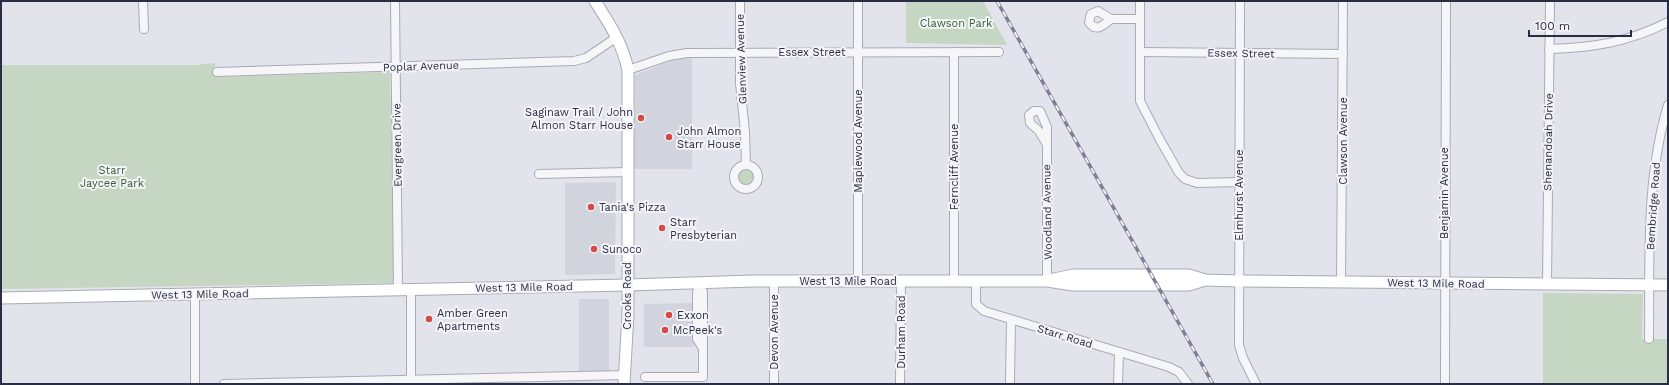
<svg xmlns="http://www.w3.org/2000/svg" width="1669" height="385" font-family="'Work Sans',sans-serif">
<rect width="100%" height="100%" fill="#e3e4eb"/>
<g fill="#d1d3dd">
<path d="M692,57V169H633L635,75L678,58Z"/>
<path d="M616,182L615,274L565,275V183Z"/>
<path d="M579,299H609V371L579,372Z"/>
<path d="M694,303V347H644V304Z"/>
</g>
<g fill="#c5d6c3">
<path d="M906,1H983L1007,45L906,43Z"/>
<path d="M215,63L216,77L390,72L394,283L1,289V65H196Z"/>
<circle cx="746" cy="178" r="8"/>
<path d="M1543,293L1643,294L1642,339H1668V384H1543Z"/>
</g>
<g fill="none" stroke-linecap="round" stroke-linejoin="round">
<g stroke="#a8aab6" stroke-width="10">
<g id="street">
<path d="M143,1L144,29"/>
<path d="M395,1L398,289"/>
<path d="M740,1V83L745,132L746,165"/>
<path d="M858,1V281"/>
<path d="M1140,1V101L1159,138L1179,173L1185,179L1197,183L1239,182"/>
<path d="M1240,1L1239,345L1243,358L1256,384"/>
<path d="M1111,19C1104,25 1096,33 1089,22L1091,14L1098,11L1111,19H1140"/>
<path d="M1549,49C1592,48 1629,42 1668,22"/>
<path d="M954,52V281"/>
<path d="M1140,52L1343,54"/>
<path d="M628,70L669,56L687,53L999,52"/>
<path d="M217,72L574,61L586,58L617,37"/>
<path d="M1046,143L1039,131L1030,123L1029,115L1034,111H1040L1047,127V281"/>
<circle cx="746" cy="177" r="12"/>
<path d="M539,174L627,172"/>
<path d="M774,281V384"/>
<path d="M976,281V304L984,311L1169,367L1179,372L1188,384"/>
<path d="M1341,282L1343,1"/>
<path d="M699,284L697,293V339L702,347"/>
<path d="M1547,284L1550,1"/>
<path d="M411,289V384"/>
<path d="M1649,339C1650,261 1645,181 1668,105"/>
<path d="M645,377H703V292L699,283"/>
<path d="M195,384V294"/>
<path d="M224,384L625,375"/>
<path d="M900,384L901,281"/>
<path d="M1010,384L1011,320"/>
<path d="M1118,384L1119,352"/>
<path d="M1445,384L1446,1"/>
</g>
</g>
<g stroke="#a8aab6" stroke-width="13">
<g id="secondary">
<path d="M595,1C610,25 622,42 628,70V314L624,384"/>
<path d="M1054,279L1073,275H1189L1205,280L1239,281L1668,285"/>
<path d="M1,298L628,285L753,281H1047L1073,285H1189L1205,280"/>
</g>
</g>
<use href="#street" stroke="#f6f6f9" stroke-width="8"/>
<use href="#secondary" stroke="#fff" stroke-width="11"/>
<g stroke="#7b8096" stroke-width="3.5">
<path id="rail" d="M997,1L1213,384"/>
</g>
<use href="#rail" stroke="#f3f4f8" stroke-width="2" stroke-dasharray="6" stroke-linecap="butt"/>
</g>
<g fill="#d44a44" stroke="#f3f4f8" stroke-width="1.5">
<circle cx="641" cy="118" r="4"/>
<circle cx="669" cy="137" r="4"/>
<circle cx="591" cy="207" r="4"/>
<circle cx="662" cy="228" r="4"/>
<circle cx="594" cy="249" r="4"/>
<circle cx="669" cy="315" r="4"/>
<circle cx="429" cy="319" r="4"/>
<circle cx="665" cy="330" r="4"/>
</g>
<g text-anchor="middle" stroke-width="4" stroke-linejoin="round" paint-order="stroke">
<g font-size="11" fill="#366136" stroke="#f3f4f8">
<text x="956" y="27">Clawson Park</text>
<text x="112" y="174">Starr<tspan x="112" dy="13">Jaycee Park</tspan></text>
</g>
<g font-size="11" fill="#2a2e44" stroke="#f3f4f8">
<text x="812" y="56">Essex Street</text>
<text transform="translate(1241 53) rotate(1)" y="4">Essex Street</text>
<text transform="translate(741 59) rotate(-92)" y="4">Glenview Avenue</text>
<text transform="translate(421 66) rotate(-2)" y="4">Poplar Avenue</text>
<text transform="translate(858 141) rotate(-90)" y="4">Maplewood Avenue</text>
<text transform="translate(1343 141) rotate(-90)" y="4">Clawson Avenue</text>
<text transform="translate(1548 142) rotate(-89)" y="4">Shenandoah Drive</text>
<text transform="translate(397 145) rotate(-91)" y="4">Evergreen Drive</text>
<text transform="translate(954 167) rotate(-90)" y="4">Ferncliff Avenue</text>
<text transform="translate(1444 193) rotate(-90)" y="4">Benjamin Avenue</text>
<text transform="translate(1239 195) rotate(-90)" y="4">Elmhurst Avenue</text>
<text transform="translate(1653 206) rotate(-86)" y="4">Bembridge Road</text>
<text transform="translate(1047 212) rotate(-91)" y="4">Woodland Avenue</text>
<text x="848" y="285">West 13 Mile Road</text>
<text transform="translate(1436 283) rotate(1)" y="4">West 13 Mile Road</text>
<text transform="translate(524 287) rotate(-1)" y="4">West 13 Mile Road</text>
<text transform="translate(200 294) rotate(-1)" y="4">West 13 Mile Road</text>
<text transform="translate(627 296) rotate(-90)" y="4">Crooks Road</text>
<text transform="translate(774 332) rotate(-90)" y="4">Devon Avenue</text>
<text transform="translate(901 332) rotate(-90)" y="4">Durham Road</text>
<text transform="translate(1065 336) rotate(17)" y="4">Starr Road</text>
</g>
<g font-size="11" fill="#2a2e44" stroke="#f3f4f8" text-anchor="start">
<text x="633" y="116" text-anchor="end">Saginaw Trail / John<tspan x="633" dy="13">Almon Starr House</tspan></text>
<text x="677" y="135">John Almon<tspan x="677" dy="13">Starr House</tspan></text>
<text x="599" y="211">Tania's Pizza</text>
<text x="670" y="226">Starr<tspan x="670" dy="13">Presbyterian</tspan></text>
<text x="602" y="253">Sunoco</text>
<text x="437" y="317">Amber Green<tspan x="437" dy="13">Apartments</tspan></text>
<text x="677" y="319">Exxon</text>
<text x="673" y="334">McPeek's</text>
</g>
</g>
<rect width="1669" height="385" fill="none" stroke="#2a2e44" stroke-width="4"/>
<path d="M1529 30v6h102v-6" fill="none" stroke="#2a2e44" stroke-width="2"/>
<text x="1535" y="30" font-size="12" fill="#2a2e44" stroke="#f3f4f8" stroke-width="3" paint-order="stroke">100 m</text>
</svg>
